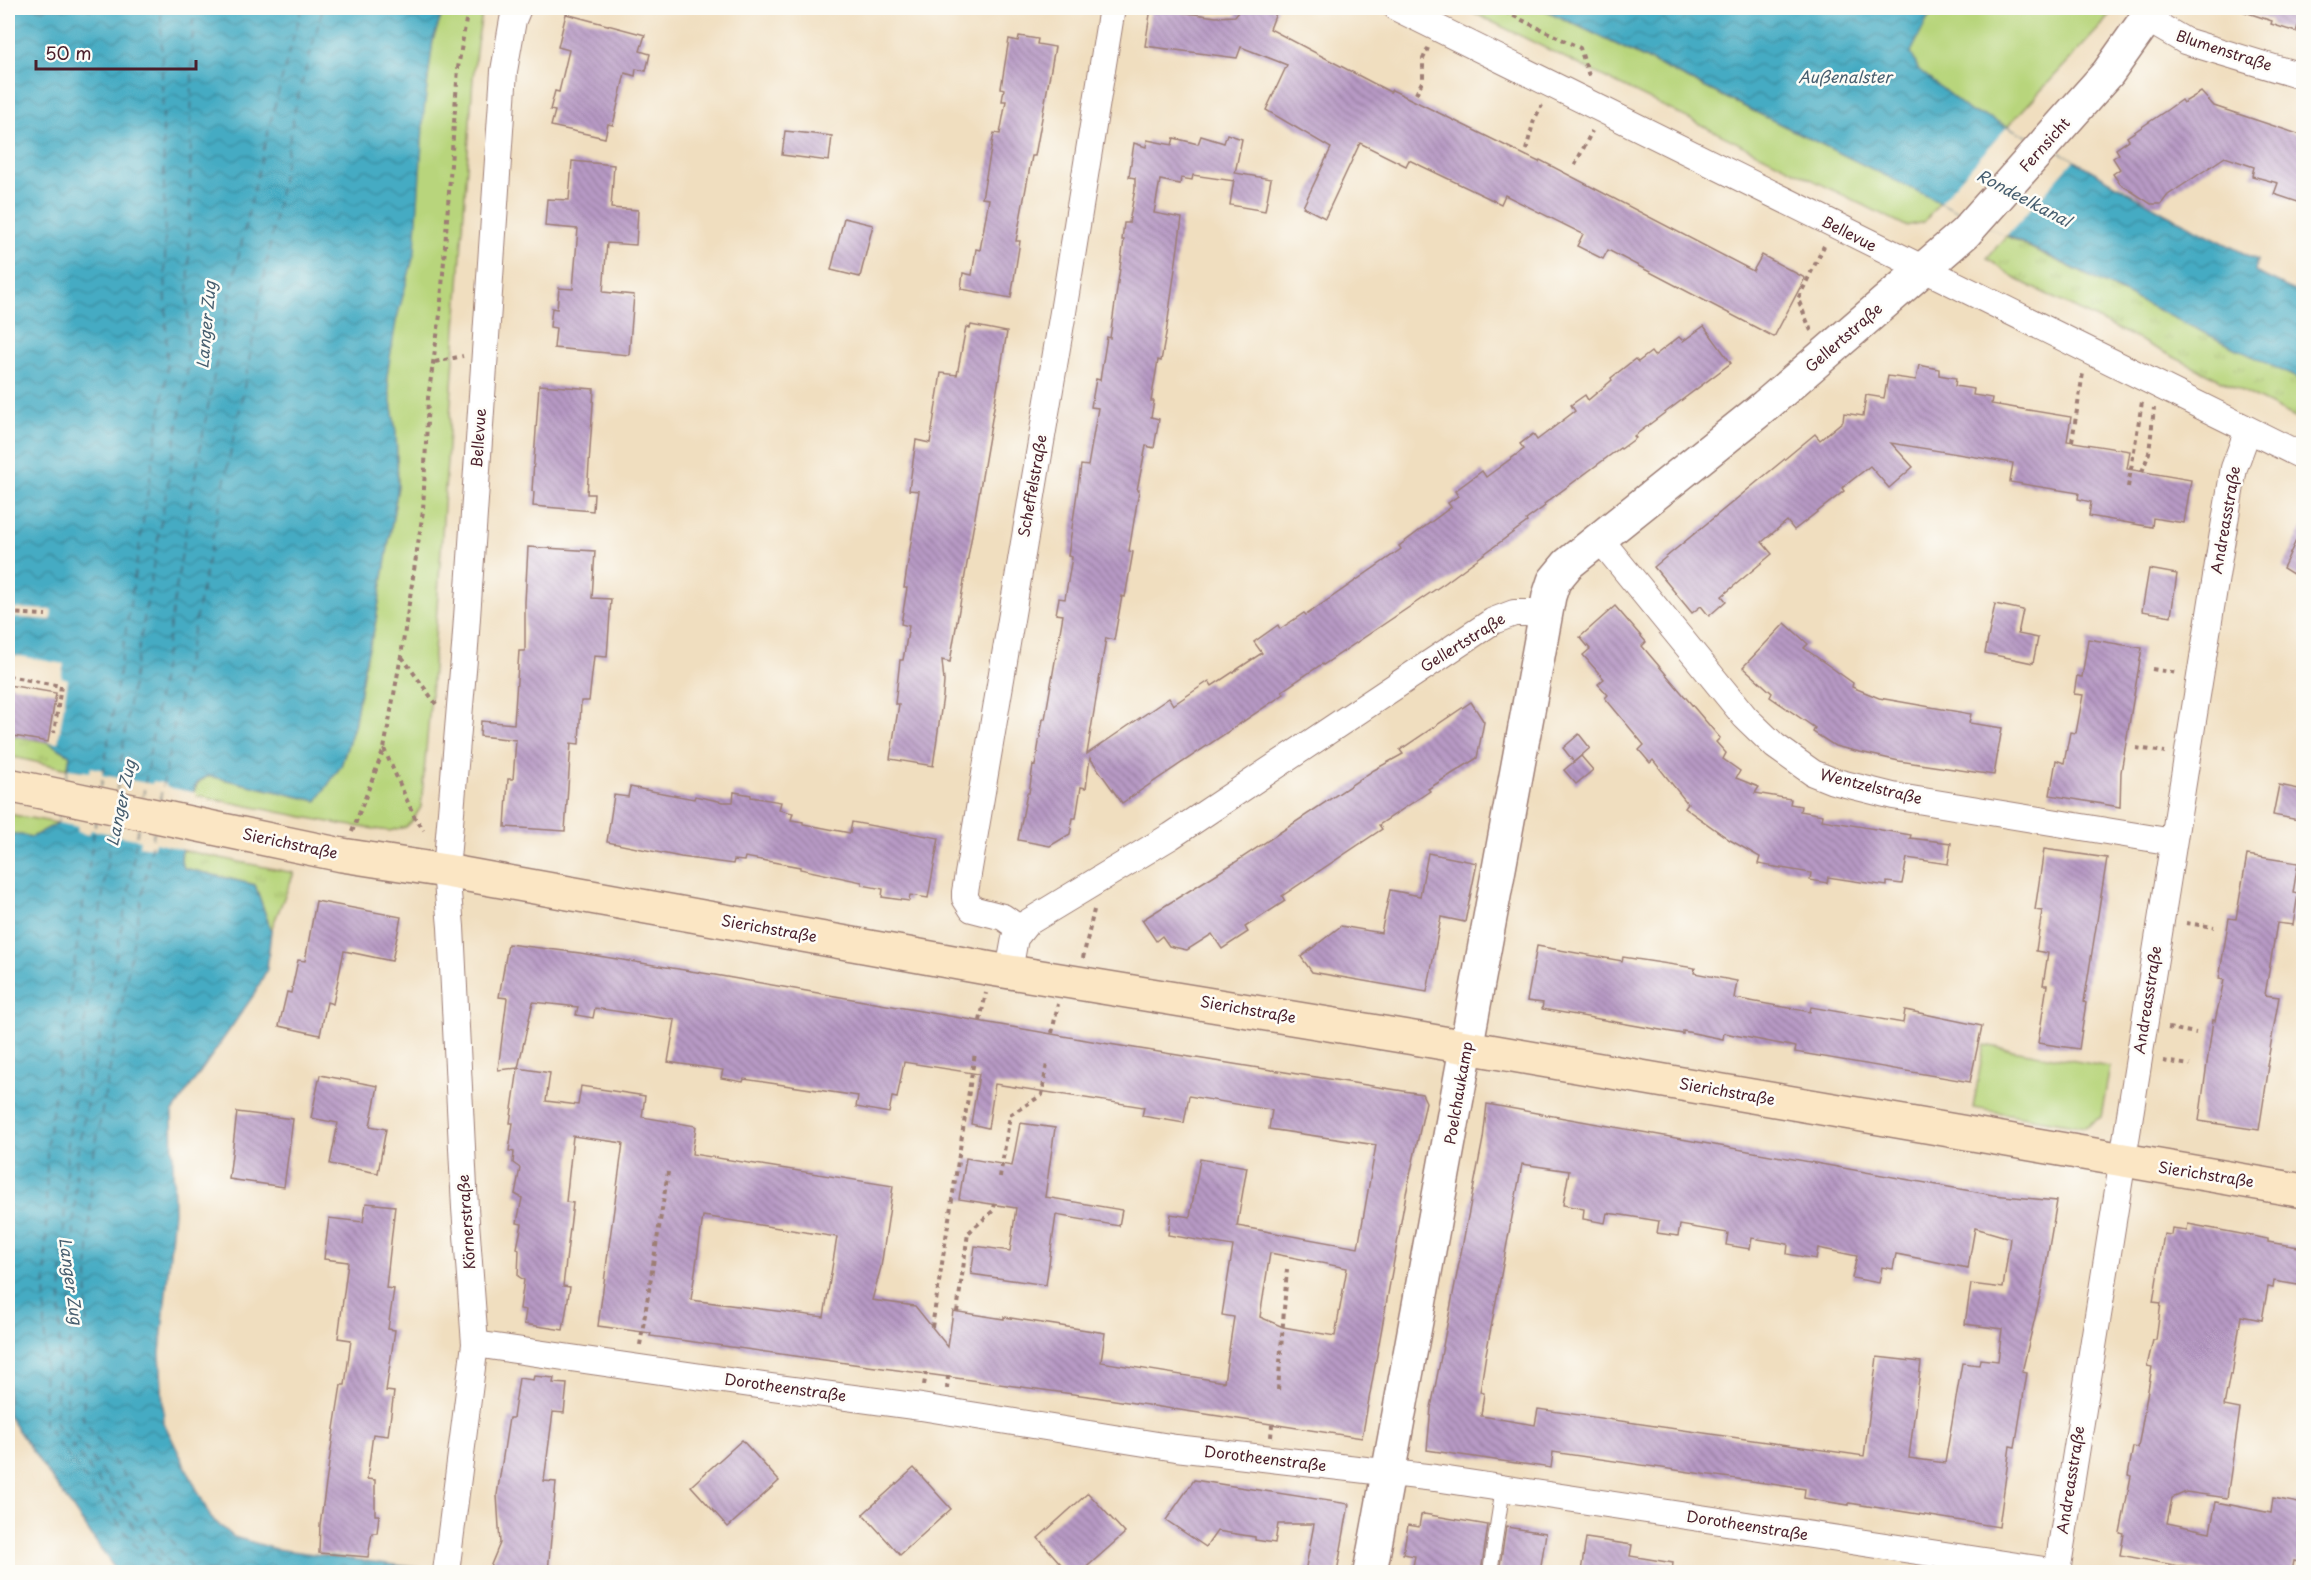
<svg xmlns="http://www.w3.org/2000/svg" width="2311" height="1580" font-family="'Playpen Sans',sans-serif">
<defs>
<pattern id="grass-tufts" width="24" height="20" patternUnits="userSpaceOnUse" patternTransform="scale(1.5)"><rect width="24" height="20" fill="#b8d57b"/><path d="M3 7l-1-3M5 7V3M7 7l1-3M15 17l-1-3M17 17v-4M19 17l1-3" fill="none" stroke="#a0b66a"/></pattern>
<pattern id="water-waves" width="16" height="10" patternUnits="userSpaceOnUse" patternTransform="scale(1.5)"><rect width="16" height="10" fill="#44abc3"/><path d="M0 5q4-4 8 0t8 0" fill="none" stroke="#3b8b9f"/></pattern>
<pattern id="building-back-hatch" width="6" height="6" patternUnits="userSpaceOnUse" patternTransform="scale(1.5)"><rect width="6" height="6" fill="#b79ac5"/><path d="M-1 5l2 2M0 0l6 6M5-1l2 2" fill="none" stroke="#977da0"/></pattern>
</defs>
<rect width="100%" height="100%" fill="#fdfcf7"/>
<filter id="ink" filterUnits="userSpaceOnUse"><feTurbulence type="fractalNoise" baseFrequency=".0167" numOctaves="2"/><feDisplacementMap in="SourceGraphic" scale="12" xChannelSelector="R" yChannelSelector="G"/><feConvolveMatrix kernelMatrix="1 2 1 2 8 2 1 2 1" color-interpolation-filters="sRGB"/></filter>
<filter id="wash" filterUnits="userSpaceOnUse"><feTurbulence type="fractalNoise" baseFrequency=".008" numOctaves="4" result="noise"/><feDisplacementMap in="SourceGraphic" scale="24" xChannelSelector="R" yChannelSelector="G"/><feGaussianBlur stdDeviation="1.35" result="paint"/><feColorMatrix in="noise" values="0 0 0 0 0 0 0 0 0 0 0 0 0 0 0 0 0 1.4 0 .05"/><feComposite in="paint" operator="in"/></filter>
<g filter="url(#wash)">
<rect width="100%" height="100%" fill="#f0debf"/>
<g fill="url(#grass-tufts)" stroke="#817a53" stroke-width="1.5">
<path d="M2006,236L2303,381V421L2016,279L1987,258Z"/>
<path d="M8,735L48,742L70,755L68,769L8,756Z"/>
<path d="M182,850L294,873L271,930L255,885L184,868L181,862Z"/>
</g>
<g fill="#b8d57b" stroke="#817a53" stroke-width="1.5">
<path d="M444,8H483L477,43L473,78L432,682L421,807L413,820L406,827L389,831L339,824L193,795C196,785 199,779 210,776L316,801L341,766L354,726L365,663L375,626L398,486L396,432L387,376L433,40Z"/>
<path d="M1464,8H1541L1940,202L1924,222L1906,226Z"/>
<path d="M1937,8H2114L2102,25L2007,127L1990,118L1971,112L1917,69L1911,51L1927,20Z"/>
<path d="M8,814L58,823L32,837L8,833Z"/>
<path d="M1984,1045L2110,1067L2101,1117L2085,1127L1973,1108Z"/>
</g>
<g fill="url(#water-waves)" stroke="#476577" stroke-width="1.5">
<path d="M8,8H444L433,40L424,111L415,251L396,322L387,376L396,432L398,486L375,626L365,663L354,726L341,766L317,801L210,776C203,778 198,780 195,787C190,800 181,846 181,859C181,863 182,864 184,868L255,885L271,930L267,969L255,993L172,1113L174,1212L160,1353L164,1423L211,1518L234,1537L276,1549L448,1572H117L8,1416V833L32,837L58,823L70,755L48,742L56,693L8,685Z"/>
<path d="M1541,8H1937L1927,20L1911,52L1918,69L1971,112L1990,118L2068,157L2165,213L2257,260L2255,272L2303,295V381C2049,257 1796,130 1541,8Z"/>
</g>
<g fill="#f0debf">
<path d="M2007,127L2074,160L2006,236L1940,202Z"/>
<path d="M8,608L52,610L51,620L8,617Z"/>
<path d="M8,654L64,664L61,677L68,679L58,743L48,742L56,693L8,685Z"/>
<path d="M91,767L103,770L102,775L152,784L153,781L166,784V787L197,793L185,850L155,843L153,848L139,846L140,840L91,830L89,835L77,832L78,827L58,823L68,769L90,772Z"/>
</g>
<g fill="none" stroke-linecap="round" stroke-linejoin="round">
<g stroke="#475e6f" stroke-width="1.5" stroke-dasharray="8 6" stroke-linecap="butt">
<path d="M101,787L167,371L161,8"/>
<path d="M117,790L129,704L187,374L193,8"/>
<path d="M143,797C184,532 226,265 302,8"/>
<path d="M160,800L183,679L243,393L296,104L323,8"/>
<path d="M96,819L47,1145L44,1424L155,1572"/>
<path d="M113,822L67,1150L56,1424L167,1572"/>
<path d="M138,828L128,895L77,1154L66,1423L176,1572"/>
<path d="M154,831L92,1164L83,1419L194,1572"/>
</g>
</g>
<g id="blocks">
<g fill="url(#building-back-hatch)" fill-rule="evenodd">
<path d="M1151,8L1216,17L1235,16L1241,8H1278L1270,29L1390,92L1392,90L1539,162L1540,160L1753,271L1762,255L1805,278L1774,337L1608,250L1603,259L1577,246L1583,234L1505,195L1501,204L1409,160L1406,166L1360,143L1325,218L1303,207L1331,148L1266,110L1287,65L1241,47L1237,58L1145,46Z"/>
<path d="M2243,8H2304V10L2296,32L2271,24L2272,21L2242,11Z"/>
<path d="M566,14L645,35L640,51L650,54L646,71L636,69L635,76L625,73L613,125L608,124L605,138L551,126L555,111L550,110L555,91L559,92L569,50L558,47Z"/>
<path d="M1019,36L1038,39L1037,44L1055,47L1035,156H1032L1016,241H1020L1011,298L961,289L963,273L972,275L976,249L980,250L989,199L982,198L994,133L1000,134L1006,101H1002L1004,89L1001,88L1009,39L1018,41Z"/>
<path d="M2201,92L2214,106L2304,136V204L2274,194L2278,183L2252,176L2254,167L2225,157L2168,195L2161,204H2151L2120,184L2113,174L2120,169L2113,158L2119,154L2116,149L2129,140L2127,137L2167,110L2181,100L2183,103Z"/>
<path d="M785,131L832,136L829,161L782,155Z"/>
<path d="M1227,134L1242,139L1235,173L1271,179L1265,211L1230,205L1234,179V181L1193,175L1192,180L1181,178L1180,184L1160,180L1154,213L1182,218L1166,334L1161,361L1158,360L1151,401H1154L1151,417L1159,419L1154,448L1146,446L1137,490H1139L1129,551L1133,552L1125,597L1122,596L1114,640L1106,638L1087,754L1169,698L1173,705L1209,681L1212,686L1262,653L1254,642L1278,625L1280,629L1304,613L1306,615L1401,549L1399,546L1451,507L1448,503L1458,496L1455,491L1482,471L1486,477L1524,449L1520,444L1533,434L1537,440L1575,411L1571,405L1585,395L1588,400L1612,380L1611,378L1635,359L1638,362L1651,352L1654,356L1679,337L1683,341L1704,326L1731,363L1634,436L1636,438L1621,449L1620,448L1544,504L1545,506L1526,520L1527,522L1445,583L1323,665L1322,664L1282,691L1284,694L1122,803L1090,758L1086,788L1081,787L1076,818H1073L1070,834L1050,846L1018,840L1027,793H1029L1033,765L1035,766L1043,719H1045L1063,615L1056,614L1059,598L1065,599L1072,557L1068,556L1081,465L1088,466L1098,408L1091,407L1096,379L1100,380L1107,337L1110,338L1124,240H1122L1124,223H1129L1135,189V178L1129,177L1134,143L1146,147L1147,140L1172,145L1174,138L1198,144L1201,136L1224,143Z"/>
<path d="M572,161L614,165L611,208L638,210L636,245L607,243L603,292L634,295L629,355L554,348L556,328L550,327L552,308L557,309L559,288L573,289L578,229L545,226L547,199L569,200Z"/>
<path d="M844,218L873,225L860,277L831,270Z"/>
<path d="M971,325L1007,332L950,662L942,660L944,681L943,696L933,766L890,759L899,704H895L900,660H903L909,626L901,624L907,588H904L919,491L909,490L916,440L930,443L941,373L957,375L966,327L970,328Z"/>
<path d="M1919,365L1939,369V375L1956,378L1955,386L1974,389L1973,395L1992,398L1991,404L2071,417L2067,441L2130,451L2127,469L2191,480L2184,523L2153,518L2152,527L2089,516L2091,502L2078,499L2079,493L2010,482L2013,463L1891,443L1913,467L1889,488L1870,466L1842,488L1844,491L1794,530L1787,521L1762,542L1772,554L1722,596L1726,601L1709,616L1701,606L1692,613L1654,567L1815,434L1820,440L1843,421L1844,413L1863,416L1866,395L1884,398L1888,376L1916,380Z"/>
<path d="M539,385L594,389L587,494H594L593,511L533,506L534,492L532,491Z"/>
<path d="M2304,524V581L2283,568Z"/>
<path d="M528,547L595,551L592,598L611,599L607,657L594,656L589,701H581L579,744L571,743L565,831L505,827L508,779H513L516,740L480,736L481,721L514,724L519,651H525V602Z"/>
<path d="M2149,569L2177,574L2171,616L2142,611Z"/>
<path d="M1995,604L2023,610L2018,634L2038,638L2033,663L1985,653Z"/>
<path d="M1615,606L1646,642L1642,646L1720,738L1716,742L1726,753L1723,759L1740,771L1736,778L1759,787L1755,793L1791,799L1790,804L1801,806L1800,811L1823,815L1822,820L1911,835L1910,838L1951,843L1948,864L1907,858L1902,884L1887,882V886L1828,877L1827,883L1810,880L1811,873L1758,864L1760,857L1730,840L1685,808L1688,804L1653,760L1650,763L1639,750L1644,745L1605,698L1608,695L1598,684L1604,679L1583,655L1590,649L1580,637Z"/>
<path d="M1785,623L1808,644L1804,648L1853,683L1852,687L1879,698L1971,714L1969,723L2002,728L1994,775L1899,761L1847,749L1835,746L1813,732L1815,728L1770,697L1772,693L1743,667Z"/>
<path d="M2088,639L2142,648L2121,772L2120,807L2050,795L2056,760L2064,763L2070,732L2076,733L2083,695L2074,694L2077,676L2082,677Z"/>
<path d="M8,685L56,693L48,742L8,735Z"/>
<path d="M1471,702L1484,722L1477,758L1428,789L1430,791L1379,825L1382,829L1282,896L1285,901L1245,927L1248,932L1222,949L1212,934L1187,950L1169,946L1162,936L1156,941L1142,920L1234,863L1374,770L1403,754L1400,750Z"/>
<path d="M1579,734L1590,748L1574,762L1563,748Z"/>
<path d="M1581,756L1593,770L1576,784L1564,770Z"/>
<path d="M2279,785L2304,790V821L2273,815Z"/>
<path d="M630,787L694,799L695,796L723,802H733L734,792L751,795V797L781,802L779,810L793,813L791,820L803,822V824L850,833L852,822L939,838L928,898L910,895L909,901L882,897L883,889L862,885V882L800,869V867L745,857L744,861L734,860L733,864L681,857L607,842L614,795L628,797Z"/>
<path d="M2044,849L2107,858L2084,1002L2086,1003L2079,1049L2038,1043L2047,985H2043L2048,953L2036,951L2042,911L2035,910Z"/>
<path d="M1428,853L1477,863L1465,922L1441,917L1427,992L1312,972L1301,957L1341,926L1381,933L1390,890L1420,896Z"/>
<path d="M2247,855L2298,863L2293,893L2298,894L2293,925L2277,923L2265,995L2279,997L2267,1066H2269L2259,1130L2199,1121L2213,1020L2215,1021L2224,980L2219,979L2229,918L2236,919Z"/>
<path d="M316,901L401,917L392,961L344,951L333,1004L327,1002L320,1035L279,1026L287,992L291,993L298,960L305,961Z"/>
<path d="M508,944L580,953L715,975L1109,1044L1422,1094L1426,1102L1406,1194L1362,1438L1095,1397L650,1336L651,1333L598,1326L623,1143L573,1136L566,1202L573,1203L563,1286L570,1287L563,1330L524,1324L526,1310L520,1309L524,1280L518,1276L519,1250L517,1248L522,1224L517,1223L522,1198L515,1194L520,1168L513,1163L514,1152L509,1151L513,1123H510L518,1068L498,1070L507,998L499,997ZM533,1002L578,1007L576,1015L593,1018L595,1008L675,1020L668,1062L723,1070L721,1078L743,1082L744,1079L858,1096L856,1107L889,1113L892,1097L897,1098L904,1062L979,1074L971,1124L988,1128L995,1084L1144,1107L1142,1116L1184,1123L1189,1096L1272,1110L1269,1129L1376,1145L1358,1248L1237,1226L1247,1167L1200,1159L1190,1217L1171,1214L1168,1235L1233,1246L1222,1315L1234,1317L1224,1382L1101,1362L1105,1333L1004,1317V1319L953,1311L948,1347L915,1306L872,1300L881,1267L893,1186L692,1154L696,1126L642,1117L645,1096L581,1086L578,1105L546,1101L550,1073L518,1068ZM703,1216L837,1237L824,1317L691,1300ZM1270,1253L1347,1268L1335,1336L1283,1327L1260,1317Z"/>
<path d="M1537,946L1622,961L1623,957L1695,968L1694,973L1737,981L1734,998L1810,1012L1811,1007L1903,1023L1905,1010L1982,1026L1970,1082L1795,1052L1796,1047L1724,1033L1723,1039L1683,1031V1034L1542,1009L1543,1003L1527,1001Z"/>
<path d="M320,1075L378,1086L370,1126L386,1129L378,1173L330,1164L338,1123L311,1118Z"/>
<path d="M1487,1104L1993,1195L2057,1201L2042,1288L2022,1372L2027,1373L2015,1447L2010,1446L1999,1527L1849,1503V1505L1804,1498L1805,1489L1553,1452L1551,1468L1427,1450L1431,1408L1483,1139ZM1522,1164L1569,1171L1563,1205L1584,1209L1583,1219L1605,1223L1607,1213L1622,1215L1659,1221L1657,1233L1678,1236L1680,1225L1728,1233L1726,1245L1750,1249L1752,1238L1788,1244L1787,1254L1816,1259L1818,1248L1857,1256L1852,1278L1879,1283L1882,1267L1893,1269L1896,1254L1968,1268L1975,1228L2010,1238L2003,1288L1971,1284L1965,1324L2002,1329L1998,1361L1980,1359L1979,1365L1962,1363L1945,1463L1909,1458L1921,1362L1877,1357L1864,1456L1538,1409L1535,1425L1481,1416L1484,1393L1480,1392L1486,1354Z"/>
<path d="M237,1112L293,1119L284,1187L229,1179Z"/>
<path d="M1020,1123L1055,1128L1045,1197L1122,1210L1119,1226L1056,1215L1046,1285L971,1274L975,1246L1010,1251L1016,1208L959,1199L966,1158L1012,1166Z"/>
<path d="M366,1203L395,1206L386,1288L394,1289L388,1329L395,1330L386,1391L394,1392L388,1436L373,1434L367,1479L375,1480V1515H379L377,1533H372L368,1557L319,1553L320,1525L333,1435L341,1385H345L351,1340L338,1338L348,1262L324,1259L329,1218L363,1222Z"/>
<path d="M2188,1224L2268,1239V1242L2304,1248V1286L2274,1281L2273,1288L2268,1287L2262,1320L2241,1316L2232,1375L2230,1374L2224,1406L2240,1409L2227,1498L2186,1492L2172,1498L2167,1523L2210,1532L2216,1502L2271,1513L2273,1498L2304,1504L2298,1534L2303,1535L2299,1562L2294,1561L2292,1572H2211L2120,1555L2124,1534L2120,1533L2131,1476L2128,1475L2133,1447L2138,1448L2152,1367L2147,1366L2153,1340H2156L2161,1303L2153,1302L2164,1234L2171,1235L2172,1228L2187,1230Z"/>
<path d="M534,1376L554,1378L553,1383L567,1384L564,1413L553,1412L544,1481L556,1482L548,1572H488L500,1543L497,1495L509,1418H513L519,1378L533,1380Z"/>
<path d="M742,1440L779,1481L728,1527L691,1486Z"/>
<path d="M914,1468L951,1509L900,1555L863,1514Z"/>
<path d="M1194,1480L1349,1504L1337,1572H1305L1314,1524H1278L1275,1543L1255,1540V1537L1217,1531L1206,1547L1166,1520Z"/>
<path d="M1088,1493L1125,1533L1081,1572H1068L1038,1538Z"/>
<path d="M1424,1514L1488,1525L1481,1572H1434L1415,1570L1416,1567L1413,1566L1415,1556L1403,1554L1408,1525L1419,1527L1421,1515Z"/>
<path d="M1506,1527L1546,1533L1540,1572H1499Z"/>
<path d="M1586,1538L1632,1545L1630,1556L1673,1563L1672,1572H1581Z"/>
</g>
</g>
</g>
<g filter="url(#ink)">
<use href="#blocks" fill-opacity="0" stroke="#9d7e75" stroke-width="1.5"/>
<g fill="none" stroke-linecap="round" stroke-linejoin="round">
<g stroke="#9d7e75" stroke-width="16">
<path id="service" d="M1490,1572L1503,1488"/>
</g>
<g stroke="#9d7e75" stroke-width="28">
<g id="minor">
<path d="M1397,8C1698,158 2000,309 2304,457"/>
<path d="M2147,19L2185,41L2304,77"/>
<path d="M1599,538L1745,717L1775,746L1813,773L1833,781L1893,796L2173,842"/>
<path d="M1020,929L1003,917L972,909L965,898V892L1063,312L1112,8"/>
<path d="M1009,971L1015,938L1027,923L1171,836L1493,621L1514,613H1546"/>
<path d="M475,1344L764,1386L921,1407L1176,1448L1435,1478L2057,1572"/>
<path d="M446,1572L475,1344L465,1208L451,927L446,871L465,647L504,71L513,20L518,8"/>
<path d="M2057,1572L2221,545L2234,468L2248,430"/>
</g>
</g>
<g stroke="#9d7e75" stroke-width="36">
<path id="tertiary" d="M1370,1572L1549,596L1554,581L1568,564L1765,406L1965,233L2108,73L2154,8"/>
</g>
<g stroke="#9d7e75" stroke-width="36">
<path id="secondary" d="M8,785L342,855L446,871L992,969L1420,1039L2304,1191"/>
</g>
<g stroke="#9d7e75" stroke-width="4" stroke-dasharray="4.5 4.5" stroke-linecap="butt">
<path d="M1497,8L1580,48L1590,79"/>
<path d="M1416,94L1423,80V59L1428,48"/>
<path d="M1526,150L1534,120L1542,105"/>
<path d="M1575,165L1592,131"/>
<path d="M1811,331L1798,299L1824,246"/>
<path d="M435,362L463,356"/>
<path d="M2072,441L2083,373"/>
<path d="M2142,472L2149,453L2154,408"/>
<path d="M2128,487L2142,402"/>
<path d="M8,613L46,615"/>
<path d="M402,657L436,704"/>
<path d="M2152,669L2177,673"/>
<path d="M8,676L61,686L54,733"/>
<path d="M2136,748L2165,752"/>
<path d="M384,749L415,818L424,830"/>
<path d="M352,832L384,749L401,656L423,511L428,398L440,315L458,68L468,8"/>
<path d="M2186,923L2214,927"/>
<path d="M1083,958L1094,910"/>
<path d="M980,1021L986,993"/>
<path d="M2168,1028L2196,1033"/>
<path d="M1052,1033L1058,1004"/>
<path d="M2163,1061L2190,1065"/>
<path d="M1000,1177L1010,1115L1042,1095L1047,1063"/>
<path d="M957,1312L968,1233L993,1211L995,1204"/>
<path d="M932,1327L975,1053"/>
<path d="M640,1345L668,1172"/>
<path d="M924,1385L926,1373"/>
<path d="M947,1389L948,1376"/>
<path d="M1278,1390L1287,1269"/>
<path d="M1271,1437L1272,1425"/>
</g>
<use href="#service" stroke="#fff" stroke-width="14"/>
<use href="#minor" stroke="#fff" stroke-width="26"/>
<use href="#tertiary" stroke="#fff" stroke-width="33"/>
<use href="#secondary" stroke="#fbe6c4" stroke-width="33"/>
</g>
</g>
<g text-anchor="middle" stroke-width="5" stroke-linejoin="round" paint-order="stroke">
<g font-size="15" fill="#4a1f2b" stroke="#fdfcf7">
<text transform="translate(2224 51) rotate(18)" y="5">Blumenstraße</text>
<text transform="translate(2045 145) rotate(-48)" y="5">Fernsicht</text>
<text transform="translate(1849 234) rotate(27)" y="5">Bellevue</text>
<text transform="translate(1844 338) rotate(-41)" y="5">Gellertstraße</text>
<text transform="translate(479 438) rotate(-86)" y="5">Bellevue</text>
<text transform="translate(1033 486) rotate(-80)" y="5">Scheffelstraße</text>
<text transform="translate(2226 520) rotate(-80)" y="5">Andreasstraße</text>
<text transform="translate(1463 643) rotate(-32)" y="5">Gellertstraße</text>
<text transform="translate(1871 787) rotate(14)" y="5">Wentzelstraße</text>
<text transform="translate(290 844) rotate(12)" y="5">Sierichstraße</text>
<text transform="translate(769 929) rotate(10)" y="5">Sierichstraße</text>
<text transform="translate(2148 1000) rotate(-81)" y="5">Andreasstraße</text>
<text transform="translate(1248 1010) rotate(10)" y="5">Sierichstraße</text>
<text transform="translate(1727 1092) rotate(10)" y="5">Sierichstraße</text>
<text transform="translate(1459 1093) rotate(-80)" y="5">Poelchaukamp</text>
<text transform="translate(2206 1175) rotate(9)" y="5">Sierichstraße</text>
<text transform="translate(467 1222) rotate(-94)" y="5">Körnerstraße</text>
<text transform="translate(785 1388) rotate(8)" y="5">Dorotheenstraße</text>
<text transform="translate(1265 1459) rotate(7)" y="5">Dorotheenstraße</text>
<text transform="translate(2071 1480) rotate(-81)" y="5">Andreasstraße</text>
<text transform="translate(1747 1526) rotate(9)" y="5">Dorotheenstraße</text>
</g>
<g font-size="16" font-style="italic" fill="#475e6f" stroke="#fdfcf7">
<text x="1845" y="83">Außenalster</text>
<text transform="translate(2024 198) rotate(28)" y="6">Rondeelkanal</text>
<text transform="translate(206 325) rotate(-85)" y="6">Langer Zug</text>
<text transform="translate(121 803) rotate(-78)" y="6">Langer Zug</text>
<text transform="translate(71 1281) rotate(82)" y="6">Langer Zug</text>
</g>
</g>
<rect width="2311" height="1580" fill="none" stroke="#fdfcf7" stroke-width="30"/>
<path d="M36 60v9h160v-9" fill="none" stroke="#4a1f2b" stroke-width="3"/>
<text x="45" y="60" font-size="18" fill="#4a1f2b" stroke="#fdfcf7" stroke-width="4.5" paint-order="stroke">50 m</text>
</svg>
